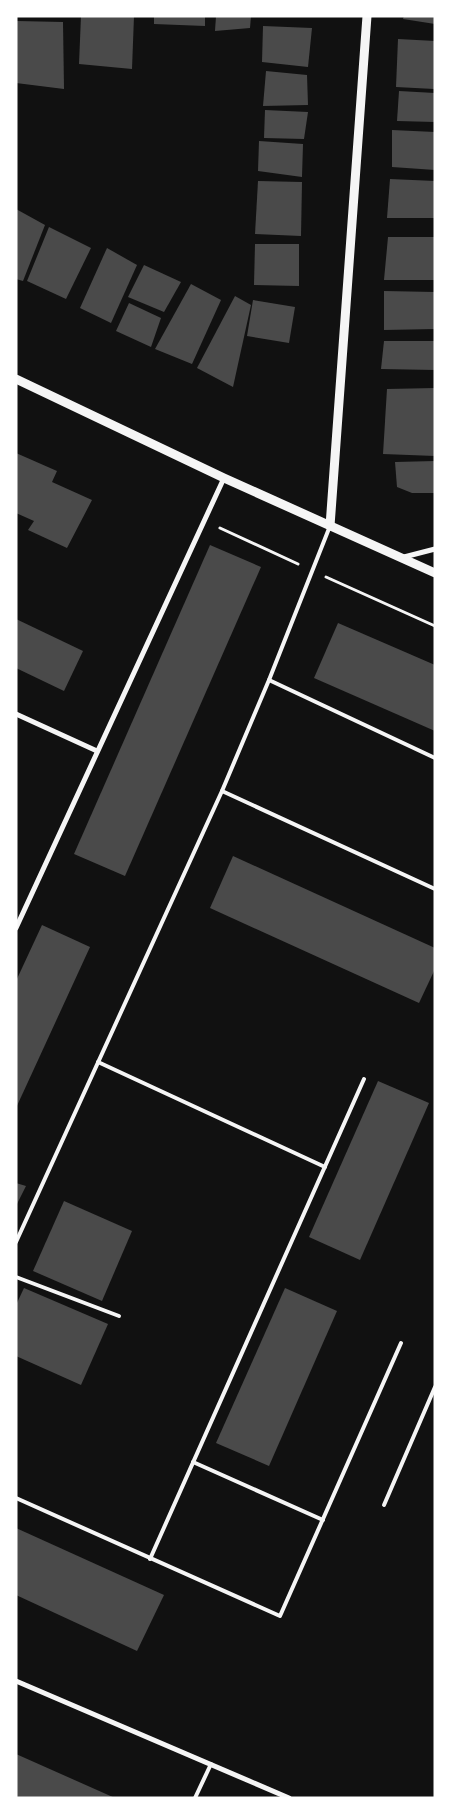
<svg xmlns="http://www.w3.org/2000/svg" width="451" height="1814" font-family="'Nunito Sans',sans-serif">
<rect width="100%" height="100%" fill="#111"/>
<g fill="#4a4a4a">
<path d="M81,16H134L132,69L79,64Z"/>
<path d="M154,16H205V26L154,24Z"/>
<path d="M216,16H251L250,28L215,31Z"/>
<path d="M404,16H435V24L403,19Z"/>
<path d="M17,21L63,22L64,89L16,83Z"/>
<path d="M263,26L312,28L308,67L262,62Z"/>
<path d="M398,39L435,41L434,89L396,87Z"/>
<path d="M266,71L307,75L308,105L263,106Z"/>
<path d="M399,91L435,93V122L397,121Z"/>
<path d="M265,110L308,112L304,139L264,138Z"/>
<path d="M392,130L435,132V170L392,167Z"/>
<path d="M259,141L303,144L302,177L258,171Z"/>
<path d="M390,179L435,181V218H387Z"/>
<path d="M258,181L302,182L301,236L255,234Z"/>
<path d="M16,209L45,225L23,281L16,279Z"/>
<path d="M49,227L91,248L66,299L27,281Z"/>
<path d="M388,237H435V280H384Z"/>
<path d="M255,244H299V286L254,285Z"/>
<path d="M107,248L137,265L111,323L80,308Z"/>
<path d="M144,265L181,282L164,312L128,297Z"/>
<path d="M191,284L221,300L192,364L155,349Z"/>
<path d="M384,291L435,292V329L384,330Z"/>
<path d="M235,296L251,305L233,387L197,368Z"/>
<path d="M253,300L295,307L289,343L247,336Z"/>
<path d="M129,303L161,318L151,347L116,331Z"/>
<path d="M384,341H435V370L381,369Z"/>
<path d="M435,388V456L383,454L387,389Z"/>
<path d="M16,453L57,471L52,482L92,500L67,548L28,530L34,521L16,513Z"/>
<path d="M435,461V493H412L397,487L395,462Z"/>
<path d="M210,545L261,567L125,876L74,854Z"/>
<path d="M16,619L83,651L64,691L16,668Z"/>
<path d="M338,623L435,665V731L314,678Z"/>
<path d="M233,856L435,948V969L419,1003L210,908Z"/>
<path d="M42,925L90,947L16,1108V981Z"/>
<path d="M378,1081L429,1103L360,1260L309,1237Z"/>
<path d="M16,1183L26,1186L16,1206Z"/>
<path d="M64,1201L132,1231L102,1301L33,1271Z"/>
<path d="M24,1288L108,1324L81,1385L16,1356V1305Z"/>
<path d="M285,1288L337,1311L269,1466L216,1443Z"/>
<path d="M16,1528L164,1595L137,1651L16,1595Z"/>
<path d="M16,1754L115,1798H16Z"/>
</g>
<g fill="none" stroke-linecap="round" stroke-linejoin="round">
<g stroke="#f5f5f5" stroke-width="3">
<path d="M220,528L298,564"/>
<path d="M326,577L435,626"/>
</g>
<g stroke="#f5f5f5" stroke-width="4">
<path d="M269,680L435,758"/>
<path d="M222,791L435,889"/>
<path d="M98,1062L325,1167"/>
<path d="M16,1242L222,791L269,680L330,526"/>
<path d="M16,1277L119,1316"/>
<path d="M193,1462L323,1520"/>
<path d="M16,1498L280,1616L401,1343"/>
<path d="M384,1505L435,1387"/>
<path d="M150,1559L364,1079"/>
<path d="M195,1798L211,1764"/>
</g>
<g stroke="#f5f5f5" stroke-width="5">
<path d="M404,557L435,549"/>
<path d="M16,714L97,751"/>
<path d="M16,928L224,478"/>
<path d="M16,1681L289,1798"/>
</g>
<g stroke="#f5f5f5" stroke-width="9">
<path d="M16,379L224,478L435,573"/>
<path d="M330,526L367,16"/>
</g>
</g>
<rect width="451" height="1814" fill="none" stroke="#ffffff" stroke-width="35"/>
</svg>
